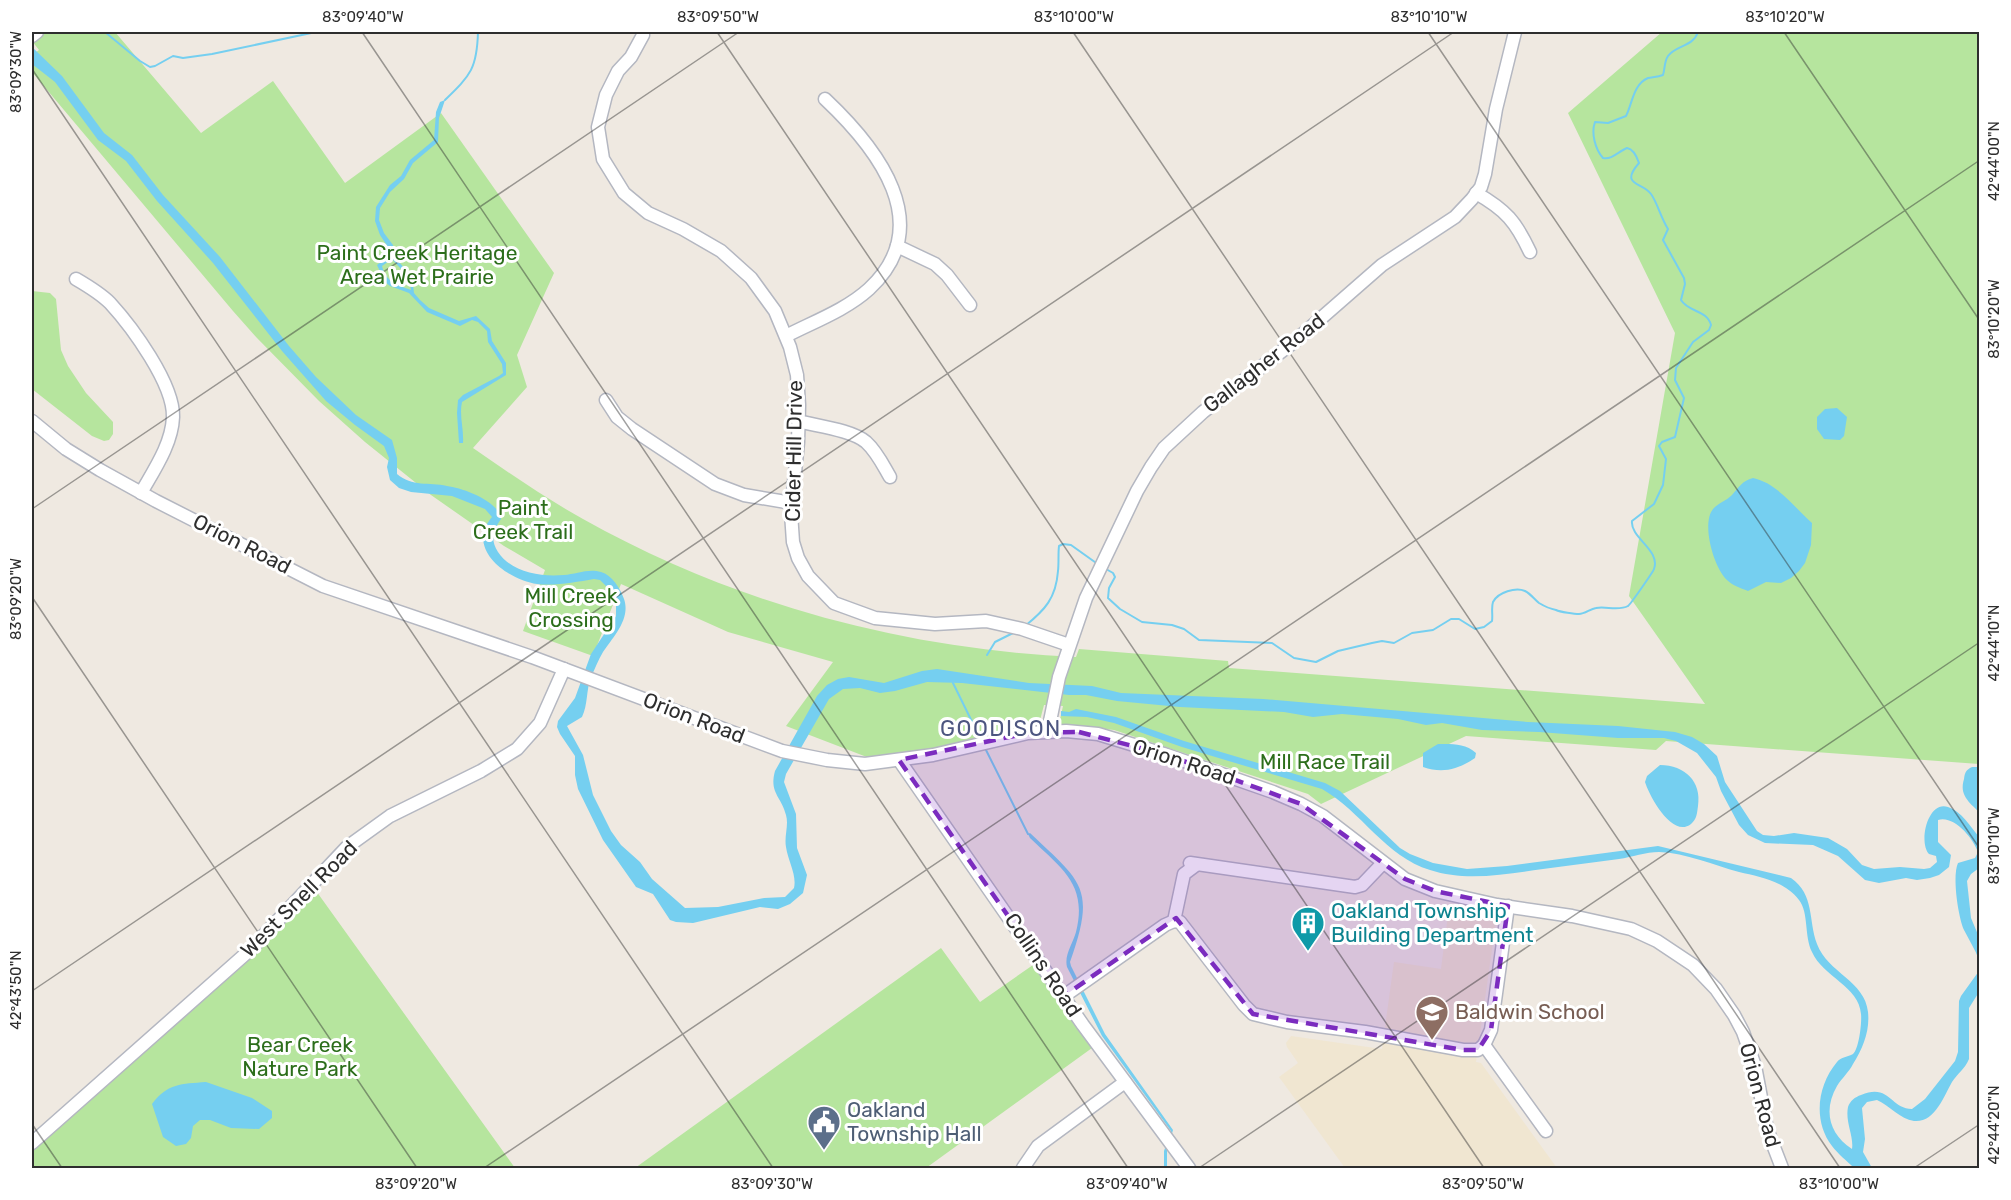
<svg xmlns="http://www.w3.org/2000/svg" width="2011" height="1200" font-family="Rubik,sans-serif">
<rect width="100%" height="100%" fill="#efe9e1"/>
<path fill="#f0e6d1" d="M1448,915L1496,921L1476,1062L1481,1063L1557,1168H1345L1279,1077L1298,1063L1287,1047L1286,1043L1291,1036L1382,1049L1394,962L1441,969Z"/>
<g fill="#b6e59e">
<path d="M32,32H115L201,133L273,81L345,183L441,113L554,273L517,355L527,387L473,448C509,473 545,498 583,519C735,604 903,649 1076,657L1079,649L1228,661L1229,668L1705,704L1629,596L1675,333L1568,113L1662,32H1979V764L1666,741L1656,750L1466,736L1321,804L1308,794L1114,730L1059,724L1063,706L1044,705L1039,724L929,750L872,759L786,726L833,662L728,632L621,584L593,656L523,631L545,570L504,546L431,495L365,442L319,401L257,338L233,311L32,72V55L39,50L32,41Z"/>
<path d="M32,291L50,293L56,299L61,350L68,366L86,393L113,422V434L109,440L104,441L92,436L32,389Z"/>
<path d="M314,888L515,1168H32V1149L144,1048Z"/>
<path d="M941,948L980,1002L1033,965L1092,1048L926,1168H635Z"/>
</g>
<g fill="#75cff0" fill-rule="evenodd">
<path d="M32,47L62,76L104,133L132,155L163,195L220,257L289,346L316,377L356,415L392,440L397,458V474C412,487 429,482 447,486C463,488 499,501 501,519C493,531 490,539 498,552C512,573 541,577 564,575C576,574 589,568 601,572C612,575 620,588 624,599C631,619 613,637 603,652C598,660 595,669 591,677C586,690 588,705 582,717L567,726L583,755L593,795L611,831L621,845L640,862L652,879L685,908L718,907L764,898L785,897L794,888C797,875 788,861 786,847C784,836 789,825 786,815C781,796 769,793 775,771L817,696L827,685L838,679L849,677L884,683L922,671L937,669L1029,683L1092,686L1121,693L1263,699L1528,722L1618,726L1675,732L1692,737L1704,744L1717,756L1725,782L1757,831L1763,835L1774,836L1794,833L1828,838L1847,849L1862,865L1874,869L1900,867L1924,869L1930,868L1937,862L1936,856L1929,854C1918,842 1928,800 1948,807C1961,811 1971,827 1979,837V868L1971,874L1967,881L1971,918L1979,937V960C1975,949 1969,940 1964,930C1958,916 1952,876 1958,863L1975,858L1978,852C1973,838 1954,815 1938,820V842L1951,855L1949,867L1939,875L1930,878L1917,880L1906,878L1879,883L1865,880L1838,856L1813,845L1765,843L1748,835L1739,825L1721,791L1716,777L1697,753L1676,741L1664,738H1618L1539,732L1482,730L1442,723L1426,725L1398,719L1342,714L1313,717L1284,712L1180,707L1117,701L1086,695H1069L962,683L927,682L895,691L880,693L860,688L843,689L829,699L786,774L784,782L796,814L797,848L807,875L803,893L790,904L778,909L760,907L693,923L676,922L670,920L653,894L636,887L603,840L578,789L575,775V756L560,734L557,727L558,721L575,698L591,654L616,616V602L608,588L600,580L594,579C576,582 556,586 537,584C516,581 484,563 483,538C482,530 488,522 492,517L485,509L452,496L411,492L399,488L390,480L387,467L389,458L384,446L355,425L326,401L282,351L213,263L157,201L126,161L98,140L55,82L32,64Z"/>
<path d="M445,100L439,118L438,142L413,163L404,179L390,192L380,208L379,220L384,233L393,245L395,258L412,276L414,293L420,300L429,308L459,321L476,316L490,329L492,341L506,363V375L462,402C459,416 464,429 463,443H459L457,413L458,400L463,395L499,376L503,373L502,364L488,342L487,331L478,322L472,320L460,326L427,312L409,293L390,286L385,282L377,265L390,255V250L380,235L375,221L376,207L390,185L401,176L410,160L434,140L436,112L440,102ZM392,259L409,278L411,290C397,285 386,282 382,266Z"/>
<path d="M1837,408L1847,417L1844,436L1840,440L1824,439L1817,429V417L1825,409Z"/>
<path d="M1753,478C1777,483 1794,507 1812,523L1811,545L1805,563L1799,571L1791,578L1781,583L1766,582L1748,591C1740,588 1732,585 1727,580C1714,568 1701,524 1713,509C1718,503 1726,501 1732,495C1739,487 1742,481 1753,478Z"/>
<path d="M1076,709L1116,717L1184,741L1325,783L1340,791L1400,848L1410,854L1433,863L1467,869L1507,866L1658,846L1791,878C1815,895 1808,920 1817,944C1828,973 1865,981 1868,1012C1870,1031 1863,1048 1853,1064C1849,1072 1842,1078 1837,1086C1823,1110 1829,1134 1852,1149C1854,1136 1845,1122 1848,1107C1850,1101 1855,1097 1861,1095C1890,1083 1890,1109 1912,1109L1925,1099L1955,1061L1958,1052L1959,1001L1961,996L1979,971V992L1969,1008V1059C1965,1069 1957,1074 1952,1082C1944,1096 1935,1123 1914,1121C1900,1119 1890,1106 1877,1100L1867,1102L1862,1108L1865,1139L1863,1152L1872,1168H1854C1847,1161 1838,1154 1832,1146C1813,1121 1817,1086 1837,1062C1841,1057 1848,1057 1853,1054C1859,1049 1862,1022 1861,1014C1859,986 1823,977 1812,952C1804,936 1809,913 1799,900C1785,881 1760,877 1739,872C1713,865 1686,853 1659,852C1646,852 1632,857 1619,859C1594,862 1568,866 1543,869C1506,874 1466,882 1430,870C1386,857 1361,811 1322,789L1182,747L1114,723L1087,717L1061,716V711L1069,712Z"/>
<path d="M1438,744C1452,744 1465,743 1476,753L1475,758C1459,769 1443,774 1423,767V753Z"/>
<path d="M1660,765C1685,765 1702,782 1698,806C1697,813 1697,819 1691,824C1672,839 1649,795 1645,782L1647,776Z"/>
<path d="M1972,767H1979V812C1969,802 1959,795 1964,779C1965,772 1966,770 1972,767Z"/>
<path d="M1030,833C1083,883 1096,888 1070,962L1071,966L1105,1034L1173,1130L1167,1151V1168H1164V1151L1171,1131L1102,1036L1067,967C1064,955 1073,943 1076,932C1088,884 1061,868 1030,838L1028,834Z"/>
<path d="M206,1082L252,1098L272,1111V1118L259,1129L231,1128L210,1120H200L193,1126L191,1138L186,1144L176,1146L163,1137L152,1104C168,1083 181,1084 206,1082Z"/>
</g>
<g fill="none" stroke-linecap="round" stroke-linejoin="round">
<g stroke="#75cff0" stroke-width="2">
<path d="M105,32L140,61L150,67L155,66L173,56L183,58L212,54L316,32"/>
<path d="M445,100C471,75 477,68 478,32"/>
<path d="M1106,569L1113,573L1115,577L1109,588L1108,598L1120,609L1142,622L1172,625L1184,629L1199,640L1272,643L1294,658L1316,662L1338,651L1372,643L1382,641L1394,643L1412,633L1433,630L1451,619H1459L1475,629L1484,627L1492,621C1493,615 1491,608 1493,602C1498,592 1516,587 1525,591C1531,594 1534,599 1539,603C1544,606 1551,609 1556,610C1560,612 1575,614 1579,614C1585,614 1590,609 1596,608C1605,606 1619,611 1628,606C1630,605 1653,572 1654,569C1661,550 1630,538 1632,521L1654,504L1663,485L1666,459L1659,446L1662,442L1675,437L1684,398L1675,380L1676,368L1693,342L1709,330L1711,325C1707,310 1688,312 1681,300L1685,284L1684,278L1663,240L1668,229C1661,218 1657,202 1651,194C1643,182 1619,186 1639,163C1637,157 1633,149 1627,148C1619,151 1612,160 1603,158C1595,149 1591,133 1595,122L1608,123L1626,116C1632,105 1633,84 1648,78C1653,77 1658,77 1663,75C1665,69 1664,62 1668,56C1676,45 1693,47 1698,32"/>
<path d="M1025,626C1045,610 1056,598 1058,571C1059,562 1058,554 1059,546L1063,544L1071,545L1099,565"/>
<path d="M987,655L995,642L1015,632"/>
<path d="M953,683L981,740"/>
<path d="M985,748L1028,834"/>
</g>
<g stroke="#b4b7c1" stroke-width="15">
<g id="minor">
<path d="M643,35L631,57L618,71L606,95L598,127L603,159L624,193L648,213L683,229L721,251L751,278L775,311L790,347L797,375L799,405L798,442L791,513L793,542L798,558L808,576L834,603L875,618L935,624L986,621L1022,629L1069,645"/>
<path d="M32,36L37,32"/>
<path d="M1476,193C1506,210 1516,222 1530,252"/>
<path d="M897,246L935,264L947,275L970,305"/>
<path d="M76,279C88,286 100,293 110,303C132,327 174,384 173,417C172,444 154,470 141,493"/>
<path d="M786,336C813,322 846,310 869,289C938,225 877,148 825,99"/>
<path d="M606,400L617,417L632,429L715,484L744,495L792,503"/>
<path d="M32,421L66,449L100,470L156,501L323,586L532,657L782,751L827,760L865,764L933,755L1028,733L1066,731L1098,734L1167,755L1273,792L1301,804L1323,816L1405,879L1435,891L1497,905L1572,916L1631,929L1657,941L1693,965L1716,989L1734,1015L1743,1032L1755,1066L1767,1129L1782,1168"/>
<path d="M798,421C817,426 852,430 866,442C877,452 883,465 890,477"/>
<path d="M1048,731L1059,677L1086,598L1137,491L1151,467L1164,448L1203,412L1295,341L1382,265L1455,217L1472,199L1481,187L1485,174L1496,109L1515,32"/>
<path d="M899,760L1083,1025L1189,1168"/>
<path d="M1190,863L1355,887L1362,885L1383,863"/>
<path d="M1174,921L1180,922L1244,1005L1253,1014L1287,1022L1365,1032L1463,1050H1478L1484,1045"/>
<path d="M1174,921L1184,874L1196,865"/>
<path d="M1064,996L1165,925L1174,921"/>
<path d="M1484,1045L1491,1030L1508,906"/>
<path d="M1484,1045L1546,1131"/>
<path d="M32,1143L250,950L347,847L390,816L481,771L517,749L540,723L564,669"/>
<path d="M1023,1168L1038,1146L1125,1082"/>
</g>
</g>
<use href="#minor" stroke="#fff" stroke-width="12"/>
</g>
<path fill="#7b2cbf" fill-opacity="0.2" stroke="#7b2cbf" stroke-width="4.5" stroke-dasharray="12 8" stroke-linejoin="round" d="M1079,732L1167,755L1301,804L1405,879L1435,891L1508,906L1491,1030L1478,1050H1463L1253,1014L1176,918L1064,996L899,760L1028,733Z"/>
<path fill="none" stroke="#2e2e2e" stroke-width="1.5" stroke-opacity="0.45" d="M362,32L1128,1168M717,32L1484,1168M1073,32L1840,1168M1428,32L1980,849M1784,32L1980,321M32,69L773,1168M32,509L739,32M32,597L417,1168M32,991L1454,32M32,1124L62,1168M484,1168L1980,160M1199,1168L1980,642M1914,1168L1980,1124"/>
<defs>
<g id="building-pin" transform="scale(1.725)"><path d="M0 17L-7.5 6A9.5 9.5 0 1 1 7.5 6Z" fill="#0f9aa8" stroke="#fff"/><path d="M-4-6H4V6H1V3H-1V6H-4ZM-2.5-4.3h1.7v1.8h-1.7ZM.8-4.3h1.7v1.8H.8ZM-2.5-1h1.7V.8h-1.7ZM.8-1h1.7V.8H.8Z" fill="#fff"/></g>
<g id="school-pin" transform="scale(1.725)"><path d="M0 17L-7.5 6A9.5 9.5 0 1 1 7.5 6Z" fill="#8d6e63" stroke="#fff"/><path d="M0-5L7-2L0 1L-7-2ZM-4 1L0 2.5L4 1V4Q0 6-4 4Z" fill="#fff"/></g>
<g id="civic-pin" transform="scale(1.725)"><path d="M0 17L-7.5 6A9.5 9.5 0 1 1 7.5 6Z" fill="#5c6f8a" stroke="#fff"/><path d="M-.6-6.5H3V-4.5H.6V-3L4-1V1h2V6H-6V1h2V-1L-.6-3ZM-1.2 2.5V6h2.4V2.5Z" fill="#fff"/></g>
</defs>
<g fill-rule="evenodd">
<use href="#building-pin" x="1308" y="923"/>
<use href="#school-pin" x="1432" y="1012"/>
<use href="#civic-pin" x="824" y="1122"/>
</g>
<g text-anchor="middle" stroke-width="6" stroke-linejoin="round" paint-order="stroke">
<g font-size="21" fill="#2c6e1b" stroke="#fff">
<text x="417" y="260">Paint Creek Heritage<tspan x="417" dy="24">Area Wet Prairie</tspan></text>
<text x="523" y="515">Paint<tspan x="523" dy="24">Creek Trail</tspan></text>
<text x="571" y="603">Mill Creek<tspan x="571" dy="24">Crossing</tspan></text>
<text x="1325" y="769">Mill Race Trail</text>
<text x="300" y="1052">Bear Creek<tspan x="300" dy="24">Nature Park</tspan></text>
</g>
<g font-size="21" fill="#2e2e2e" stroke="#fff">
<text transform="translate(1264 363) rotate(-38)" y="7">Gallagher Road</text>
<text transform="translate(794 451) rotate(-89)" y="7">Cider Hill Drive</text>
<text transform="translate(242 544) rotate(27)" y="7">Orion Road</text>
<text transform="translate(694 718) rotate(21)" y="7">Orion Road</text>
<text transform="translate(1184 762) rotate(18)" y="7">Orion Road</text>
<text transform="translate(299 899) rotate(-45)" y="7">West Snell Road</text>
<text transform="translate(1043 965) rotate(56)" y="7">Collins Road</text>
<text transform="translate(1760 1095) rotate(75)" y="7">Orion Road</text>
</g>
<g font-size="21" fill="#0d838f" stroke="#fff" text-anchor="start">
<text x="1331" y="918">Oakland Township<tspan x="1331" dy="24">Building Department</tspan></text>
</g>
<g font-size="21" fill="#785e54" stroke="#fff" text-anchor="start">
<text x="1455" y="1019">Baldwin School</text>
</g>
<g font-size="21" fill="#4e5e75" stroke="#fff" text-anchor="start">
<text x="847" y="1117">Oakland<tspan x="847" dy="24">Township Hall</tspan></text>
</g>
<g font-size="22" letter-spacing="1.5" fill="#4d5680" stroke="#fff">
<text x="1001" y="736">GOODISON</text>
</g>
</g>
<rect width="2011" height="1200" fill="none" stroke="#ffffff" stroke-width="66"/>
<rect x="33" y="33" width="1945" height="1134" fill="none" stroke="#2e2e2e" stroke-width="2"/>
<g font-size="15" text-anchor="middle" fill="#2e2e2e">
<text x="363" y="22">83°09'40"W</text>
<text x="718" y="22">83°09'50"W</text>
<text x="1074" y="22">83°10'00"W</text>
<text x="1429" y="22">83°10'10"W</text>
<text x="1785" y="22">83°10'20"W</text>
<text transform="translate(16 72) rotate(-90)" y="5">83°09'30"W</text>
<text transform="translate(1994 161) rotate(-90)" y="5">42°44'00"N</text>
<text transform="translate(1994 319) rotate(-90)" y="5">83°10'20"W</text>
<text transform="translate(16 599) rotate(-90)" y="5">83°09'20"W</text>
<text transform="translate(1994 643) rotate(-90)" y="5">42°44'10"N</text>
<text transform="translate(1994 846) rotate(-90)" y="5">83°10'10"W</text>
<text transform="translate(16 990) rotate(-90)" y="5">42°43'50"N</text>
<text transform="translate(1994 1125) rotate(-90)" y="5">42°44'20"N</text>
<text x="416" y="1189">83°09'20"W</text>
<text x="772" y="1189">83°09'30"W</text>
<text x="1127" y="1189">83°09'40"W</text>
<text x="1483" y="1189">83°09'50"W</text>
<text x="1839" y="1189">83°10'00"W</text>
</g>
</svg>
